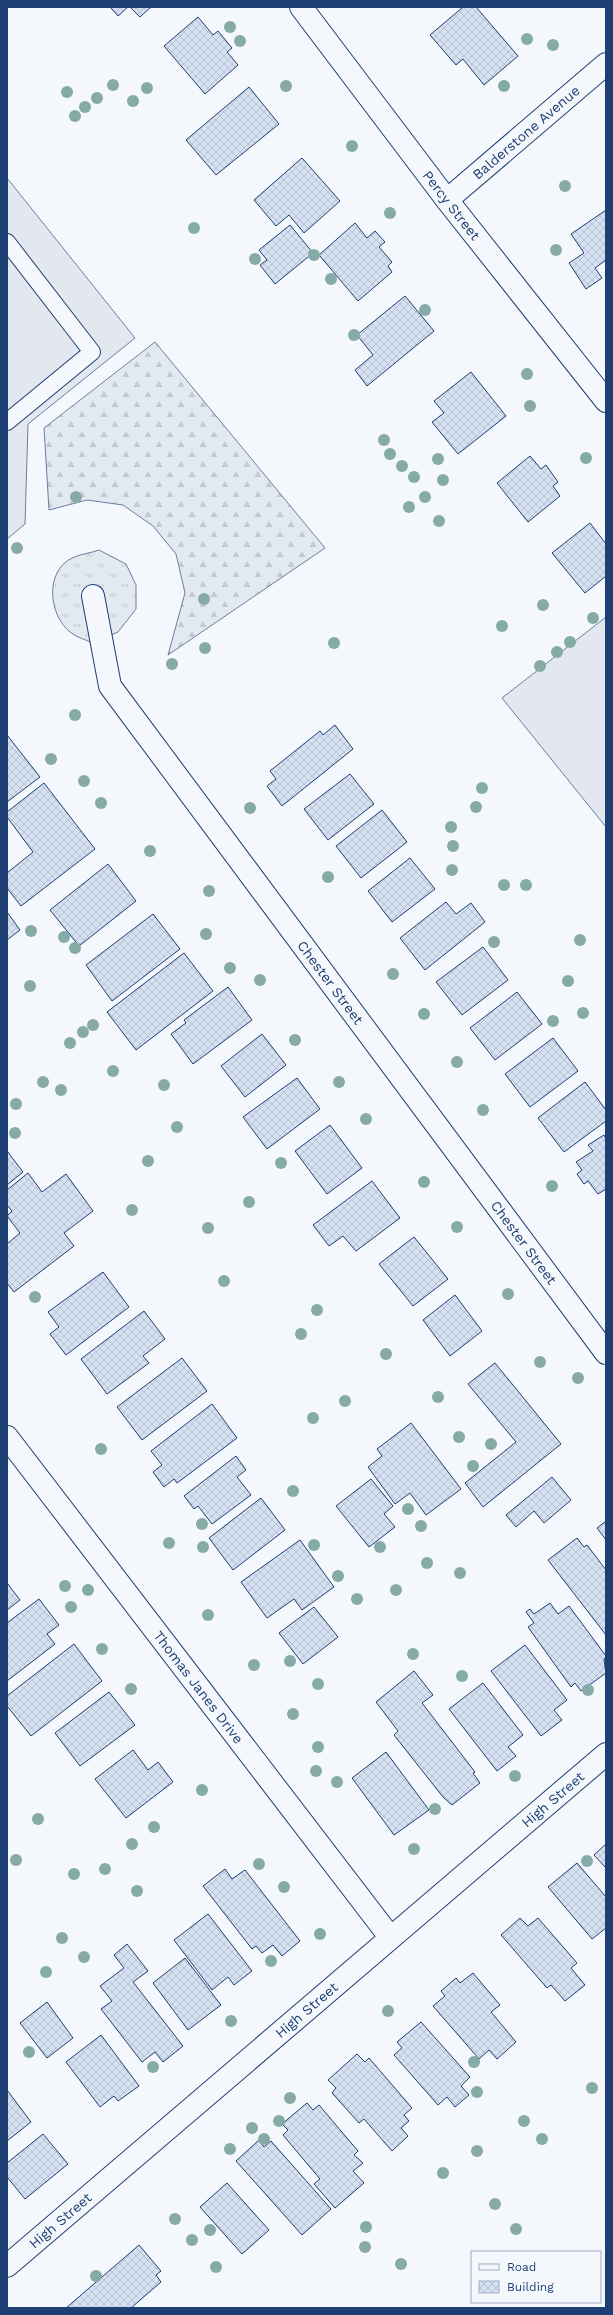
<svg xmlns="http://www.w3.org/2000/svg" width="613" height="2315" font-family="'Work Sans',sans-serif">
<defs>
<pattern id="grass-tufts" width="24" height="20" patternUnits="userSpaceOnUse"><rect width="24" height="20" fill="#e3e9f0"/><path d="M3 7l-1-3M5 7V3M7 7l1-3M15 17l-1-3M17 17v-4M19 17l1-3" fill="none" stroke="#c2c9d1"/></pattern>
<pattern id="forest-firs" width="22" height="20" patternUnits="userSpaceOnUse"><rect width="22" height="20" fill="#e3e9f0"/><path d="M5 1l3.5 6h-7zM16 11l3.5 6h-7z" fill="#c2c9d1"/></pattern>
<pattern id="building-cross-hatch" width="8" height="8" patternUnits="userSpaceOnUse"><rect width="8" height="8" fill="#d5e0f0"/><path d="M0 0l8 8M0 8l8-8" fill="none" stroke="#b6c1d1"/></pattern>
</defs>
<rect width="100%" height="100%" fill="#f4f7fb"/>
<path fill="url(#grass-tufts)" stroke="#687fa3" d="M99,550L126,564L136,585V609L118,632L93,643C86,640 76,637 70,632C49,615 44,572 72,558C80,554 91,553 99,550Z"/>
<path fill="url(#forest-firs)" stroke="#687fa3" d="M155,342L325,548L168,655L185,593L176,554L153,526L123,505L87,500L49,510L44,428Z"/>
<g fill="#e3e8f0" stroke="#687fa3">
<path d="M7,178L135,338L28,424L25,524L7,539Z"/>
<path d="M606,617V827L502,698Z"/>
</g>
<g fill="url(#building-cross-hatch)" stroke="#1d3f73">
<path d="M110,7H128L118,16Z"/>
<path d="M130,7H151L140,17Z"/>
<path d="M463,7H476L518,56L484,85L463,59L456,65L430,35Z"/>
<path d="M198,17L213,35L218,31L232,48L227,52L238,65L205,94L164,46Z"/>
<path d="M249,87L279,124L216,175L186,140Z"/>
<path d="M302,158L340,201L304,233L289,215L276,226L254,200Z"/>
<path d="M606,210V260L595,268L602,278L586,289L569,263L584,253L571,234Z"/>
<path d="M355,223L367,238L375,231L385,242L379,247L392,262L388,266L392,272L358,301L319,255Z"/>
<path d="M290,225L313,253L275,284L260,265L267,260L259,250Z"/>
<path d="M405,296L434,331L367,386L355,370L373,355L357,335Z"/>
<path d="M471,372L506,416L458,454L432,422L444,413L434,401Z"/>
<path d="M530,456L541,469L546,465L558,482L553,486L560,496L528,522L497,483Z"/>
<path d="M590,523L606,544V576L585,593L552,553Z"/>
<path d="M335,725L353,749L282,806L267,786L276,779L270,771L320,731L323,735Z"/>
<path d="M7,735L40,777L7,802Z"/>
<path d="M350,774L374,804L328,840L304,809Z"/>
<path d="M44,783L95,849L21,906L7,888V873L33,852L7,817V812Z"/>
<path d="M382,810L407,842L361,878L336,846Z"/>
<path d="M410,858L435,889L392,922L368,891Z"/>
<path d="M108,864L136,901L79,946L50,910Z"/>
<path d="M446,902L456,914L471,903L485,922L425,970L400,938Z"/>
<path d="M7,912L20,930L7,940Z"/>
<path d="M153,914L180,949L112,1001L86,965Z"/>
<path d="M483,947L508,980L462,1015L436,982Z"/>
<path d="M184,953L213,991L136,1050L107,1012Z"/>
<path d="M228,987L252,1020L193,1064L171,1034L186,1023L184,1020Z"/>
<path d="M517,992L542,1024L495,1060L470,1028Z"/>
<path d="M262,1034L286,1065L245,1097L221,1066Z"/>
<path d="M553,1038L578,1071L530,1107L505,1074Z"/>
<path d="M297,1078L320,1109L267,1149L243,1117Z"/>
<path d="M585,1082L606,1110V1121L564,1152L538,1118Z"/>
<path d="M330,1125L362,1168L327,1194L295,1151Z"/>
<path d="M604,1135L606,1139V1189L598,1194L588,1181L584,1184L577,1174L582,1170L576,1162L593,1151L588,1145Z"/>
<path d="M7,1151L23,1172L7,1185Z"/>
<path d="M28,1173L42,1192L66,1174L93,1211L64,1233L74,1246L14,1292L7,1283V1244L20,1233L7,1216L12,1211L7,1205V1190Z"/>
<path d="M372,1181L400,1218L356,1251L343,1236L329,1246L313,1225Z"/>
<path d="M414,1237L448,1279L413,1306L379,1264Z"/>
<path d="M103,1272L129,1307L66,1355L50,1334L59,1327L48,1312Z"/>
<path d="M455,1295L482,1331L450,1356L423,1320Z"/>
<path d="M144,1311L165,1339L143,1356L149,1363L107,1394L81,1359Z"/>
<path d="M182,1358L207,1391L142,1440L117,1407Z"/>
<path d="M495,1363L561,1444L483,1507L465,1483L516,1442L468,1384Z"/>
<path d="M212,1404L237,1438L177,1483L174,1479L164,1487L153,1472L162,1465L151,1451Z"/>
<path d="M411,1423L461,1489L426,1515L410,1493L395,1504L368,1467L382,1456L377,1449Z"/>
<path d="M236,1456L246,1470L237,1477L251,1495L212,1524L198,1506L194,1509L184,1496Z"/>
<path d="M552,1477L571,1500L544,1523L534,1511L516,1527L506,1515Z"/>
<path d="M371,1479L393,1506L384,1514L395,1527L369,1547L336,1506Z"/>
<path d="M261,1498L285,1530L233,1570L209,1538Z"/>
<path d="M606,1521V1540L597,1528Z"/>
<path d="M577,1538L584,1547L587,1545L606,1570V1635L548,1560Z"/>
<path d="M300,1540L334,1587L302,1610L294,1599L267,1618L241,1582Z"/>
<path d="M7,1583L20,1600L7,1610Z"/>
<path d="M39,1599L59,1625L47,1634L55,1644L7,1681V1623Z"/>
<path d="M550,1603L558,1614L569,1606L606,1656L604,1660L606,1673L581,1691L575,1683L571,1687L528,1627L534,1623L526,1612L530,1609L534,1614Z"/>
<path d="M314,1607L338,1637L303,1664L279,1633Z"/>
<path d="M74,1644L102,1681L31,1736L7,1706V1696Z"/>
<path d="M525,1645L567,1700L554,1710L562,1720L541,1736L491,1671Z"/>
<path d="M414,1671L433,1695L422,1703L475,1772L473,1773L480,1783L452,1805L443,1797L394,1735L398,1731L376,1702Z"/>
<path d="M483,1683L523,1735L508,1747L516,1756L497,1771L449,1709Z"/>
<path d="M109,1692L135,1725L80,1766L55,1733Z"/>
<path d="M133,1750L148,1770L158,1762L173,1782L126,1818L95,1779Z"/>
<path d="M386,1752L429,1810L394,1835L352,1778Z"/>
<path d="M606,1844V1868L594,1855Z"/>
<path d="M577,1863L606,1897V1928L592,1939L548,1887Z"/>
<path d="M225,1869L232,1879L245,1870L300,1941L282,1956L273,1945L262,1953L256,1946L252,1949L203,1886Z"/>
<path d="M208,1914L252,1971L234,1985L228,1977L212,1990L174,1940Z"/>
<path d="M520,1918L528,1926L538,1918L577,1963L571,1968L585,1985L565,2001L551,1985L547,1988L501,1935Z"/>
<path d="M127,1944L148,1971L133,1982L183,2046L163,2062L155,2052L142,2062L101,2009L112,2001L100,1986L124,1968L114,1955Z"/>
<path d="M185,1958L221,2005L188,2030L153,1983Z"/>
<path d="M473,1973L500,2005L491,2012L516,2042L497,2059L489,2050L479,2059L433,2006L445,1996L441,1991L456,1978L460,1983Z"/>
<path d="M47,2002L73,2038L47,2058L20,2023Z"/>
<path d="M421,2022L470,2077L461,2086L469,2095L455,2107L447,2097L438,2105L394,2055L402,2048L397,2042Z"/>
<path d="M101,2035L139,2086L118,2101L114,2096L100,2107L66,2062Z"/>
<path d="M357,2054L365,2062L369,2058L412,2108L404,2115L409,2121L401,2128L408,2136L392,2151L364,2119L359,2123L332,2093L336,2088L328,2080Z"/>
<path d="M7,2090L31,2122L7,2141Z"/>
<path d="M307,2103L313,2110L319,2105L358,2151L354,2155L363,2163L353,2171L364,2183L335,2208L314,2184L320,2179L283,2135L288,2130L282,2124Z"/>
<path d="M43,2134L68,2164L25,2199L7,2177V2163Z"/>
<path d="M259,2140L264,2147L271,2141L331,2209L302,2235L236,2161Z"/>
<path d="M227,2183L269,2230L242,2254L200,2207Z"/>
<path d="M139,2245L161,2271L156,2275L161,2282L131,2308H66Z"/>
</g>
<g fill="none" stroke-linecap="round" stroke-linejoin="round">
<g stroke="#1d3f73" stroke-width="18">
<path id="lane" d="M7,242L92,352L7,422"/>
</g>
<g stroke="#1d3f73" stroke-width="24">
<g id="street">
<path id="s1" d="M301,7L447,200L606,401"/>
<path id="s2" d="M447,200L606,64"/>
<path id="s3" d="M93,596L110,686L606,1353"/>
<path id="s4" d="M7,1437L390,1937"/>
</g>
</g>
<g stroke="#1d3f73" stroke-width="24">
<g id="secondary">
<path id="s5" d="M7,2266L606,1754"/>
</g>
</g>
<use href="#lane" stroke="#f4f7fb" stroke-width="16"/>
<use href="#street" stroke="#f4f7fb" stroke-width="22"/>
<use href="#secondary" stroke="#f4f7fb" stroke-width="22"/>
</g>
<g fill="#86aba6">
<circle cx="230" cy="27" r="6"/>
<circle cx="527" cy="39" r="6"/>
<circle cx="240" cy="41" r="6"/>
<circle cx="553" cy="45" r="6"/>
<circle cx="113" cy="85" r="6"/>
<circle cx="286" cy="86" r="6"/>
<circle cx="504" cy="86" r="6"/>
<circle cx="147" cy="88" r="6"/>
<circle cx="67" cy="92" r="6"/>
<circle cx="97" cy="98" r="6"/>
<circle cx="133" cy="101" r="6"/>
<circle cx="85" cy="107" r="6"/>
<circle cx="75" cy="116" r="6"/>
<circle cx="352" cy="146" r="6"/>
<circle cx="565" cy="186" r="6"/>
<circle cx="390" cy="213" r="6"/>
<circle cx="194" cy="228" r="6"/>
<circle cx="556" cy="250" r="6"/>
<circle cx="314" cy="255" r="6"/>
<circle cx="255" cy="259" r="6"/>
<circle cx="331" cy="279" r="6"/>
<circle cx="425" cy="310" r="6"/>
<circle cx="354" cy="335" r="6"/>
<circle cx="527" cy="374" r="6"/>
<circle cx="530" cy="406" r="6"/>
<circle cx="384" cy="440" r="6"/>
<circle cx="390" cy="454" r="6"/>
<circle cx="586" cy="458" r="6"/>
<circle cx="438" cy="459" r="6"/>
<circle cx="402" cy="466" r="6"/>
<circle cx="414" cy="477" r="6"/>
<circle cx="443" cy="480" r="6"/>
<circle cx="76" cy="497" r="6"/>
<circle cx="425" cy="497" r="6"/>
<circle cx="409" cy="507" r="6"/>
<circle cx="439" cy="521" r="6"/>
<circle cx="17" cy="548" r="6"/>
<circle cx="204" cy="599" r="6"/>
<circle cx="543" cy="605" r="6"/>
<circle cx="593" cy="618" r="6"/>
<circle cx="502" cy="626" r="6"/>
<circle cx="570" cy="642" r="6"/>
<circle cx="334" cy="643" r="6"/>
<circle cx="205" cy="648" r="6"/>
<circle cx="557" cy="652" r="6"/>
<circle cx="172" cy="664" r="6"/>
<circle cx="540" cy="666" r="6"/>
<circle cx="75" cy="715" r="6"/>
<circle cx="51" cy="759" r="6"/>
<circle cx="84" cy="781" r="6"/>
<circle cx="482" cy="788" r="6"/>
<circle cx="101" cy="803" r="6"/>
<circle cx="476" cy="807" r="6"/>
<circle cx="250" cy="808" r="6"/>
<circle cx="451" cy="827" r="6"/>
<circle cx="453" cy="846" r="6"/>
<circle cx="150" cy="851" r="6"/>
<circle cx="452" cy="870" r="6"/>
<circle cx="328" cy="877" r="6"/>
<circle cx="504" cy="885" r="6"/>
<circle cx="526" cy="885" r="6"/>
<circle cx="209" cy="891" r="6"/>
<circle cx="31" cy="931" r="6"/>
<circle cx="206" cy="934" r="6"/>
<circle cx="64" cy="937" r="6"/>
<circle cx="580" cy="940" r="6"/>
<circle cx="494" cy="942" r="6"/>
<circle cx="75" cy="948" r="6"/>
<circle cx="230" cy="968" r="6"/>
<circle cx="393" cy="974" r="6"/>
<circle cx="260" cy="980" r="6"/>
<circle cx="568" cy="981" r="6"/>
<circle cx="30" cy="986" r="6"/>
<circle cx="583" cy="1013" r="6"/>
<circle cx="424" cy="1014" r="6"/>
<circle cx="553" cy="1021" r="6"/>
<circle cx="93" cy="1025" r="6"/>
<circle cx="83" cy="1032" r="6"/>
<circle cx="295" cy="1040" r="6"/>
<circle cx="70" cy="1043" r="6"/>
<circle cx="457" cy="1062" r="6"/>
<circle cx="113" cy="1071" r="6"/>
<circle cx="43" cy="1082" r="6"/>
<circle cx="339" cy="1082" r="6"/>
<circle cx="164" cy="1085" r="6"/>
<circle cx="61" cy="1090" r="6"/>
<circle cx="16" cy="1104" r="6"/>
<circle cx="483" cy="1110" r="6"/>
<circle cx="366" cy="1119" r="6"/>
<circle cx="177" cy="1127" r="6"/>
<circle cx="15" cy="1133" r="6"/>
<circle cx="148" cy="1161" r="6"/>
<circle cx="281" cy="1163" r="6"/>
<circle cx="424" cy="1182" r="6"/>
<circle cx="552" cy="1186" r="6"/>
<circle cx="249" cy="1202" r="6"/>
<circle cx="132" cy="1210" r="6"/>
<circle cx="457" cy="1227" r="6"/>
<circle cx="208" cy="1228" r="6"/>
<circle cx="224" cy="1281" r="6"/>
<circle cx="508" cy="1294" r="6"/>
<circle cx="35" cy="1297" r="6"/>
<circle cx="317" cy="1310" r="6"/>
<circle cx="301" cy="1334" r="6"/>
<circle cx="386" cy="1354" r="6"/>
<circle cx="540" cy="1362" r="6"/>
<circle cx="578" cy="1378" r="6"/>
<circle cx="438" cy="1397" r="6"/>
<circle cx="345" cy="1401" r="6"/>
<circle cx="313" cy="1418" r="6"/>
<circle cx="459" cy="1437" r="6"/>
<circle cx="491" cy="1444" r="6"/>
<circle cx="101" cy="1449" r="6"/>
<circle cx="473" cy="1466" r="6"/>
<circle cx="293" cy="1491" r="6"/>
<circle cx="408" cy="1509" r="6"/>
<circle cx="202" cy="1524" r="6"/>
<circle cx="421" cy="1526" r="6"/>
<circle cx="169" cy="1543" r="6"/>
<circle cx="314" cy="1545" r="6"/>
<circle cx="203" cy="1547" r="6"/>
<circle cx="380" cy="1547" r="6"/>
<circle cx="427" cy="1563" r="6"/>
<circle cx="460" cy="1573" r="6"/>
<circle cx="338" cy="1576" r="6"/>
<circle cx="65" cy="1586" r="6"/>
<circle cx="88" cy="1590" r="6"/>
<circle cx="396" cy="1590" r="6"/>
<circle cx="357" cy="1599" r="6"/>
<circle cx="71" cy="1607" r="6"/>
<circle cx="208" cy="1615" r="6"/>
<circle cx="102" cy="1649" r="6"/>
<circle cx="413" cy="1654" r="6"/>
<circle cx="290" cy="1661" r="6"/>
<circle cx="254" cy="1665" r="6"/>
<circle cx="462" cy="1676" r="6"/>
<circle cx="318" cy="1684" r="6"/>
<circle cx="131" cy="1689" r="6"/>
<circle cx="588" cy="1690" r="6"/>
<circle cx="293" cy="1714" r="6"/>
<circle cx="318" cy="1747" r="6"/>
<circle cx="316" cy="1771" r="6"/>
<circle cx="515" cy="1776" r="6"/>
<circle cx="337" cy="1782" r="6"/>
<circle cx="202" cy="1790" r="6"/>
<circle cx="435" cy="1809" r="6"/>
<circle cx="38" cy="1819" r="6"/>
<circle cx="154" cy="1827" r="6"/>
<circle cx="132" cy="1844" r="6"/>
<circle cx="414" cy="1849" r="6"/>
<circle cx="16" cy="1860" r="6"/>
<circle cx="587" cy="1861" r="6"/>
<circle cx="259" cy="1864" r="6"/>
<circle cx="105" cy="1869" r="6"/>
<circle cx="74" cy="1874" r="6"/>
<circle cx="284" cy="1887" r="6"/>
<circle cx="137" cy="1891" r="6"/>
<circle cx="320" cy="1934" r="6"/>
<circle cx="62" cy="1938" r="6"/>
<circle cx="84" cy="1957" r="6"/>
<circle cx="271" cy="1961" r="6"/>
<circle cx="46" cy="1972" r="6"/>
<circle cx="388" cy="2011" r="6"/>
<circle cx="231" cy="2021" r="6"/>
<circle cx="29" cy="2052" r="6"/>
<circle cx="474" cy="2062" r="6"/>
<circle cx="153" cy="2067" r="6"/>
<circle cx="592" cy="2088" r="6"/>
<circle cx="477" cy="2092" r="6"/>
<circle cx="290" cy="2098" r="6"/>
<circle cx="279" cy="2121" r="6"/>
<circle cx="524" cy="2121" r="6"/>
<circle cx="252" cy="2128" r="6"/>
<circle cx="264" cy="2139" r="6"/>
<circle cx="542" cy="2139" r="6"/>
<circle cx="230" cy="2149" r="6"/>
<circle cx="477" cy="2151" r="6"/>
<circle cx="443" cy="2173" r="6"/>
<circle cx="495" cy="2204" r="6"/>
<circle cx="175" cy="2219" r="6"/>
<circle cx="366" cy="2227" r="6"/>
<circle cx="516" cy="2229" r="6"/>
<circle cx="210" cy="2230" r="6"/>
<circle cx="192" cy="2240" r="6"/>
<circle cx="365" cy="2247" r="6"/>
<circle cx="401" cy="2264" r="6"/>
<circle cx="216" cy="2267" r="6"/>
<circle cx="96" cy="2276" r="6"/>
</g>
<g text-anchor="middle" stroke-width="3" stroke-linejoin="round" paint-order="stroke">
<g font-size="14" fill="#1d3f73" stroke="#f4f7fb">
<text dy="5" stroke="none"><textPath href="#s2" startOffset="104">Balderstone Avenue</textPath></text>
<text dy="5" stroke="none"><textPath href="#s1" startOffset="249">Percy Street</textPath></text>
<text dy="5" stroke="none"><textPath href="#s3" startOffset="461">Chester Street</textPath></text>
<text dy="5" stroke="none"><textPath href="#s3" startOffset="785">Chester Street</textPath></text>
<text dy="5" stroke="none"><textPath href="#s4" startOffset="315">Thomas Janes Drive</textPath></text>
<text dy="5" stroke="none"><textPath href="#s5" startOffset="718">High Street</textPath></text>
<text dy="5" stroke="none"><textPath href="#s5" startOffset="394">High Street</textPath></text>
<text dy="5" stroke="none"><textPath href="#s5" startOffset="70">High Street</textPath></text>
</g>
</g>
<rect width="613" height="2315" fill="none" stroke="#1d3f73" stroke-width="16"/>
<rect x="471" y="2251" width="130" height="52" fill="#f4f7fb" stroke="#9eadc5"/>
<rect x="479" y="2264" width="20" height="6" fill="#f4f7fb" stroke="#9eadc5"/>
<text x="507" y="2271" font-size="12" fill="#1d3f73">Road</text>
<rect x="479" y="2281" width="20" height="12" fill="url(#building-cross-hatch)" stroke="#9eadc5"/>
<text x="507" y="2291" font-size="12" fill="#1d3f73">Building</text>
</svg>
